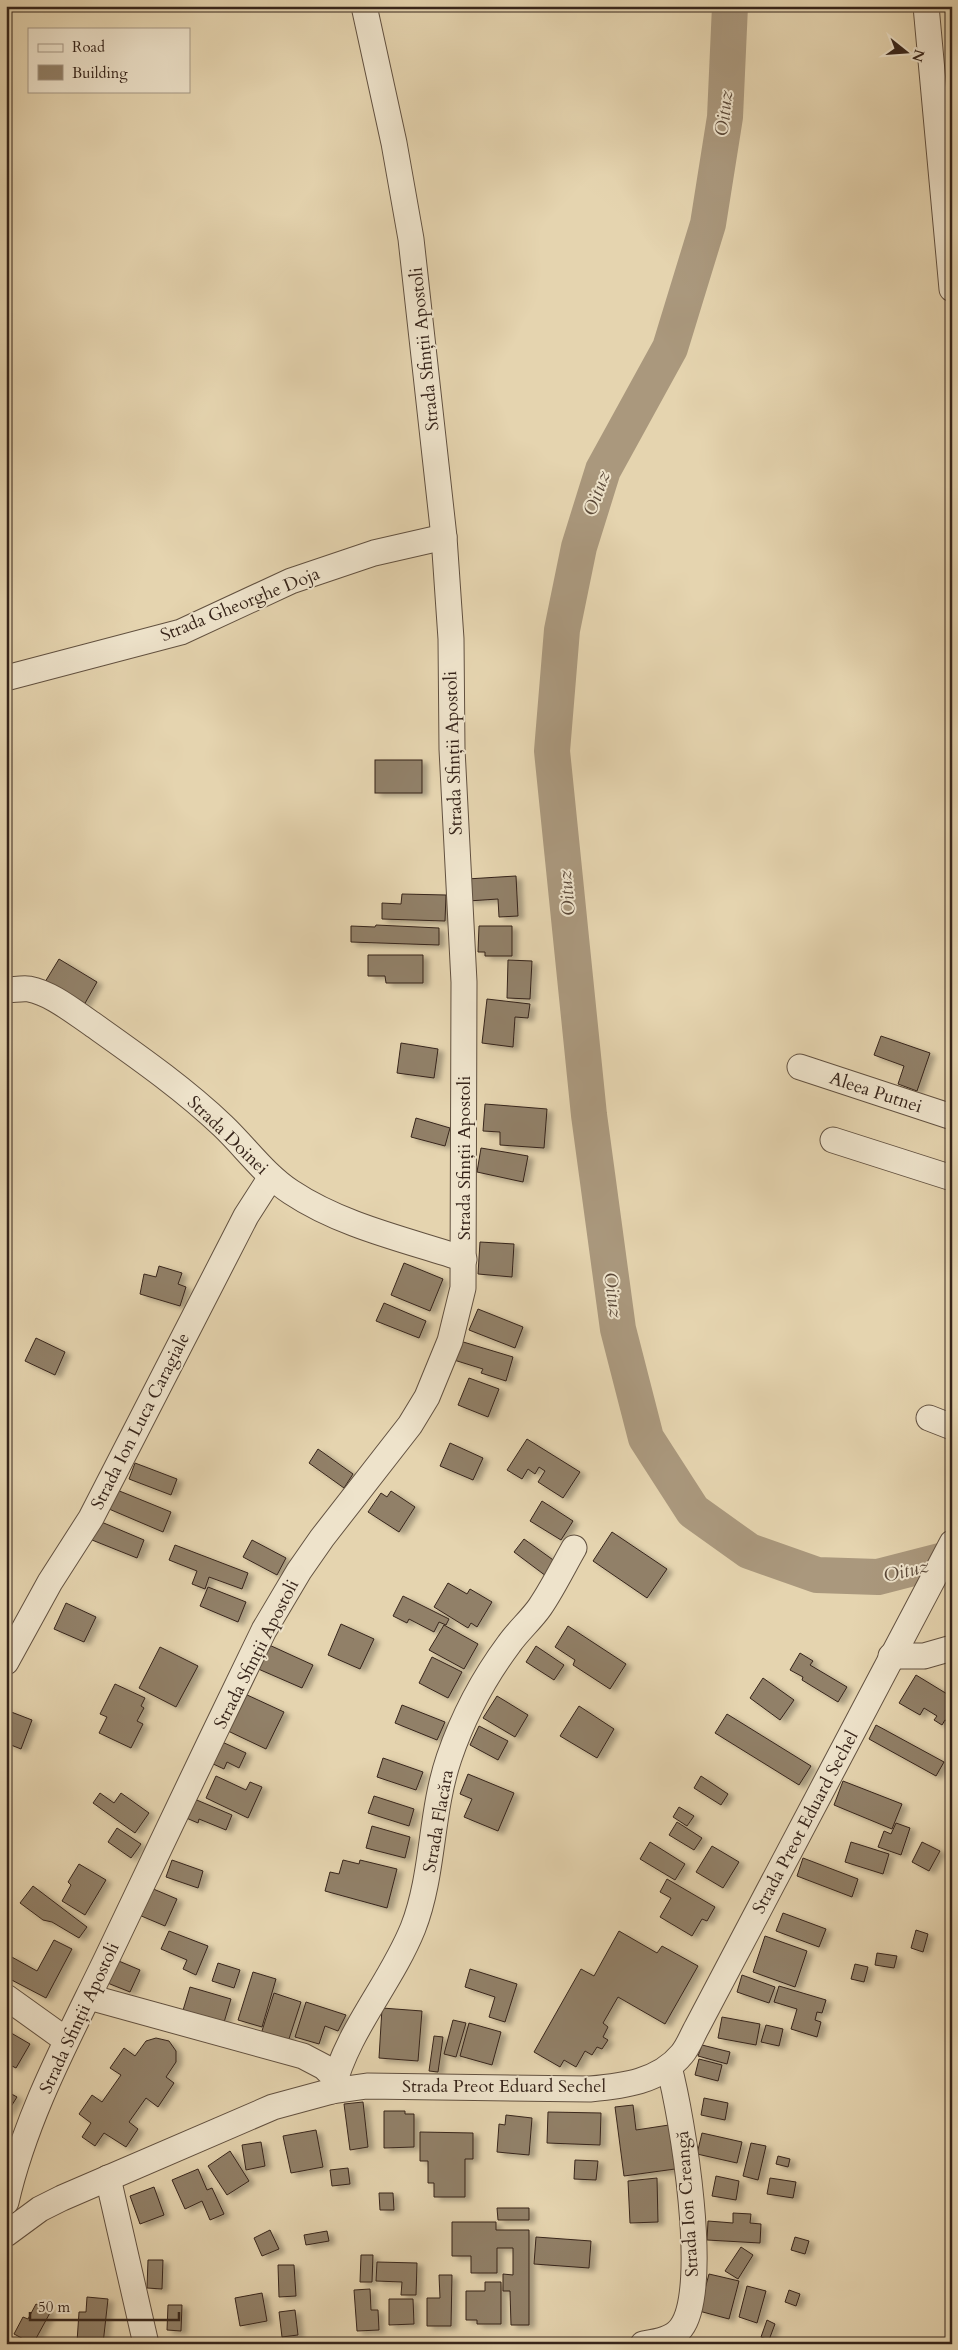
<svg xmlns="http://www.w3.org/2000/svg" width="958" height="2350" font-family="Cardo,serif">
<defs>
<filter id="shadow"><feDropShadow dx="5.5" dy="3" stdDeviation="2.5" flood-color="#0004"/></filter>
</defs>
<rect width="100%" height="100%" fill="#e5d4af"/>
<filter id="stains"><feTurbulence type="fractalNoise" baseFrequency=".004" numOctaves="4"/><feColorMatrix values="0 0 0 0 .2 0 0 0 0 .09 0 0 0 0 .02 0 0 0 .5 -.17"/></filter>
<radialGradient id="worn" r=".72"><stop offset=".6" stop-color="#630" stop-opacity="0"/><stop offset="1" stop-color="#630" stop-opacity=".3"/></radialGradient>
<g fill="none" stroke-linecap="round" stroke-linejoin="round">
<path stroke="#aa987d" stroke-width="36" d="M730,6L725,117L708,224L670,348L603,470L579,547L562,630L552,751L589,1115L618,1329L646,1438L693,1511L749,1551L817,1575L878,1577L952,1558"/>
</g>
<g fill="#918068" stroke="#37251b" filter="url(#shadow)">
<rect x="375" y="760" width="47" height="33"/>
<path d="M516,876L518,916L499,917L498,899L468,901L467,879Z"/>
<path d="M402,894L446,895L445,921L382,919V903L401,904Z"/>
<path d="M376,925L439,928V945L351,942V926L375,927Z"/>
<path d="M479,926H512V956H485V952H478Z"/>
<path d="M368,955H423V983H386L385,976H368Z"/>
<path d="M59,959L97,982L84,1005L45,982Z"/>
<path d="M508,960L532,961L530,999L507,998Z"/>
<path d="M487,999L530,1004L528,1018L515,1017L513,1047L482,1043Z"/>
<path d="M881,1036L930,1053L917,1091L898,1084L904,1066L874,1055Z"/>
<path d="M401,1043L438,1049L434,1078L397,1073Z"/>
<path d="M485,1104L547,1109L544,1148L500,1145V1132L483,1131Z"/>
<path d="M416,1118L450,1128L445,1146L411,1137Z"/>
<path d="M481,1148L528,1156L523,1182L477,1172Z"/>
<path d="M480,1242L514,1244L512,1277L478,1274Z"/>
<path d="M404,1263L443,1279L430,1311L391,1295Z"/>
<path d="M159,1266L182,1273L178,1284L186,1287L180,1306L140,1294L144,1274L156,1277Z"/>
<path d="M384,1303L426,1321L419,1338L376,1321Z"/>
<path d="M478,1309L523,1327L515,1348L469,1330Z"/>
<path d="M36,1338L65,1352L55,1375L25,1361Z"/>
<path d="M460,1341L513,1357L506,1381L481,1373L483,1369L454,1360Z"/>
<path d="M469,1378L499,1389L488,1417L458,1405Z"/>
<path d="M527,1439L580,1472L563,1498L538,1482L545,1471L539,1467L535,1474L528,1469L522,1479L507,1470Z"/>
<path d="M450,1443L483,1458L473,1480L440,1466Z"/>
<path d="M318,1449L353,1474L344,1488L309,1463Z"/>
<path d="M135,1463L177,1479L171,1495L129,1479Z"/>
<path d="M117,1490L171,1512L163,1532L109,1509Z"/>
<path d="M391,1491L415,1507L399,1532L368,1512L381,1493L387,1497Z"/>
<path d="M542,1501L573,1521L561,1540L530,1521Z"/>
<path d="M99,1521L144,1540L137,1558L92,1540Z"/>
<path d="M612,1532L667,1569L647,1598L593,1561Z"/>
<path d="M524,1539L556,1562L546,1576L514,1552Z"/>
<path d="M252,1540L286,1558L277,1575L243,1557Z"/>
<path d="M175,1545L248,1573L242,1589L209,1577L205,1589L192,1584L197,1571L169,1560Z"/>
<path d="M448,1583L467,1594L470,1589L492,1602L477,1627L471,1623L468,1628L434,1607Z"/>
<path d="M208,1587L246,1602L238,1622L200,1606Z"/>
<path d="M403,1596L449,1619L446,1625L439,1622L434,1632L409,1619L407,1623L393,1616Z"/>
<path d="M66,1603L96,1617L84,1642L54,1629Z"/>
<path d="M341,1624L374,1639L360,1669L328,1655Z"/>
<path d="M444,1625L478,1644L464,1669L429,1650Z"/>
<path d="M568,1626L626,1664L610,1689L573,1665L575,1660L555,1647Z"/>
<path d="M267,1644L313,1665L302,1688L256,1668Z"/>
<path d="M536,1646L564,1665L554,1680L526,1662Z"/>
<path d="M160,1647L198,1666L176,1707L139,1688Z"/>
<path d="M800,1653L813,1661L810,1665L847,1687L838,1702L802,1680L803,1677L790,1670Z"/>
<path d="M432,1657L462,1672L448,1698L419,1683Z"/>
<path d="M916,1675L952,1697V1724L945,1720L942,1725L934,1720L937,1716L924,1708L920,1715L899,1703Z"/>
<path d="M763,1678L794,1700L780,1720L750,1698Z"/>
<path d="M115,1684L145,1698L141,1706L144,1708L137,1721L143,1724L131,1748L99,1733L107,1717L100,1714Z"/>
<path d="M245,1694L284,1712L266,1749L228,1731Z"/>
<path d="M497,1696L528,1715L515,1737L483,1718Z"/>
<path d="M402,1705L445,1722L437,1740L395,1723Z"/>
<path d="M579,1706L614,1729L597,1758L560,1736Z"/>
<path d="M6,1710L32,1720L21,1749L6,1743Z"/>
<path d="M727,1714L811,1766L799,1785L715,1733Z"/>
<path d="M876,1725L944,1762L936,1776L869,1739Z"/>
<path d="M479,1726L508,1741L498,1760L470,1745Z"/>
<path d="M220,1741L246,1753L239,1768L227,1762L224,1769L209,1762Z"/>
<path d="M383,1758L423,1772L416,1790L377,1777Z"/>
<path d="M468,1774L514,1793L498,1831L464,1817L472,1799L460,1794Z"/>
<path d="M216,1776L246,1790L250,1782L262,1787L248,1818L206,1798Z"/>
<path d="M701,1776L728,1794L721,1805L694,1788Z"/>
<path d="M843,1781L902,1804L892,1829L834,1805Z"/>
<path d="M100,1793L114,1803L121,1793L149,1813L135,1833L93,1803Z"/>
<path d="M374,1796L414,1809L409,1826L368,1813Z"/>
<path d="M192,1798L232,1815L226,1830L199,1819L198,1823L184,1817Z"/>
<path d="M679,1807L694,1816L687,1826L673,1817Z"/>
<path d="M677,1822L702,1838L694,1850L669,1835Z"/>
<path d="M896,1823L910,1828L901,1855L878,1847L884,1831L891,1834Z"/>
<path d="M372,1826L410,1837L405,1858L366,1848Z"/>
<path d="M117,1828L141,1844L131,1858L108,1842Z"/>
<path d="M650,1842L685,1864L675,1880L640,1859Z"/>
<path d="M851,1842L889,1854L883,1874L845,1862Z"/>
<path d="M922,1842L940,1851L929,1871L912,1862Z"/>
<path d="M712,1846L739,1862L723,1888L696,1872Z"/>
<path d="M803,1858L858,1879L852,1897L797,1876Z"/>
<path d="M172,1860L203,1871L198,1888L166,1877Z"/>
<path d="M343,1860L359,1864L360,1860L397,1869L387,1908L325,1891L330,1872L339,1874Z"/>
<path d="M79,1864L106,1880L85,1915L62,1901L71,1885L68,1882Z"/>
<path d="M667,1879L715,1907L707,1921L702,1919L692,1936L660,1917L671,1898L660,1892Z"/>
<path d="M33,1886L87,1927L79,1938L52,1922L43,1920L20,1903Z"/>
<path d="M151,1888L177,1899L165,1926L139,1915Z"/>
<path d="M783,1913L826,1929L819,1947L776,1931Z"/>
<path d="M916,1930L928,1934L923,1952L911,1948Z"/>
<path d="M169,1931L208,1946L196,1975L183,1969L187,1960L161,1949Z"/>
<path d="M619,1931L657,1953L662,1946L698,1966L665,2024L618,1997L603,2023L608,2027L603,2037L608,2040L602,2049L597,2047L592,2055L585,2051L576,2067L564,2060L560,2067L534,2052L581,1969L594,1976Z"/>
<path d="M765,1936L807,1951L795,1987L753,1972Z"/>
<path d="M54,1940L72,1949L46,1998L6,1977V1963L10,1956L37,1971Z"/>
<path d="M877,1953L897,1956L894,1968L875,1965Z"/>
<path d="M114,1959L140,1970L130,1992L105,1982Z"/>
<path d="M218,1963L240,1970L234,1988L212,1981Z"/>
<path d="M855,1964L868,1967L864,1982L851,1979Z"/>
<path d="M470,1969L517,1984L505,2022L489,2017L495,1997L465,1987Z"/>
<path d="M253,1972L276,1979L262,2027L238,2020Z"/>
<path d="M742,1975L775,1987L769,2003L737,1992Z"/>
<path d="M779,1986L826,2000L822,2013L817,2012L815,2020L821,2022L817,2037L791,2029L797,2009L774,2002Z"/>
<path d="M190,1987L231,1999L222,2029L181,2017Z"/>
<path d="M274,1993L301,2002L288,2042L261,2034Z"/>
<path d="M306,2002L346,2015L338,2031L325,2026L319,2044L295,2037Z"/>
<path d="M382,2008L422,2011L418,2061L379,2058Z"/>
<path d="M722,2017L760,2024L756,2045L718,2038Z"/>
<path d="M453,2020L466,2023L456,2057L444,2054Z"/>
<path d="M469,2023L501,2032L492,2065L460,2056Z"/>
<path d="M766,2025L783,2029L779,2046L761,2042Z"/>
<path d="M6,2030L30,2044L16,2068L6,2063Z"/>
<path d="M434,2036L443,2037L438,2072L429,2071Z"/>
<path d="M156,2038L169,2041L176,2051V2062L166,2077L174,2083L158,2107L146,2098L129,2122L138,2129L126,2147L104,2133L95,2146L82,2137L91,2123L79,2114L92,2095L102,2102L121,2075L110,2068L124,2048L135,2056L146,2041Z"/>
<path d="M702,2045L730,2052L727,2064L698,2056Z"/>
<path d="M699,2059L722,2065L718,2081L695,2075Z"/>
<path d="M6,2091L17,2097L7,2113H6Z"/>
<path d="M704,2098L728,2103L725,2120L701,2115Z"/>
<path d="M363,2102L368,2147L350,2150L344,2104Z"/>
<path d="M633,2105L636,2130L669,2125L675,2169L624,2176L615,2107Z"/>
<path d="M384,2111H405V2114H414V2147L384,2148Z"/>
<path d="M548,2112L601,2113L600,2145L547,2143Z"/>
<path d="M506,2115L532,2118L529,2155L497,2152L499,2124L505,2125Z"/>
<path d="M316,2130L323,2167L291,2173L283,2136Z"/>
<path d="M420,2132L473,2133V2159H465V2197H434V2183H428V2161H420Z"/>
<path d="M702,2133L742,2142L737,2163L697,2154Z"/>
<path d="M261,2142L265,2166L246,2170L242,2145Z"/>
<path d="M751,2143L766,2146L758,2180L743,2176Z"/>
<path d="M230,2151L249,2181L227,2195L208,2166Z"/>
<path d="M778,2156L790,2159L788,2167L776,2164Z"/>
<path d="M575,2160L598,2161L596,2180L574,2179Z"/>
<path d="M348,2168L350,2184L332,2186L330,2170Z"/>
<path d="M198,2169L207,2190L212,2188L224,2214L210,2220L202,2201L185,2209L172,2180Z"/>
<path d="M716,2176L739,2181L736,2200L712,2196Z"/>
<path d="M657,2178L658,2222L630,2223L628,2181Z"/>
<path d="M770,2178L796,2182L793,2198L767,2194Z"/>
<path d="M154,2187L164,2215L140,2224L130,2196Z"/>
<path d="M379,2193H393L394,2210H380Z"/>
<path d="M497,2208H529V2220H498Z"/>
<path d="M733,2213L751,2214L750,2223L761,2224L760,2243L707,2240L708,2221L733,2223Z"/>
<path d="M452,2222H496V2230H529V2325H511L510,2291H503V2274L513,2275V2248H497V2273H471V2256H452Z"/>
<path d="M270,2230L279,2249L262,2256L254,2238Z"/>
<path d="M327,2231L329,2241L306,2245L304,2235Z"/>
<path d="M536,2237L591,2241L589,2268L534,2264Z"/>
<path d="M795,2237L809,2241L805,2254L791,2250Z"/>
<path d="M741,2247L753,2255L738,2279L725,2271Z"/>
<path d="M361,2255H373L372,2282H360Z"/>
<path d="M148,2260H163L162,2289L147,2288Z"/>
<path d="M377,2262L417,2263L416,2295H401L402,2282L376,2281Z"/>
<path d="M278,2265H294L296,2296L279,2297Z"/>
<path d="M709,2274L739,2281L729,2319L699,2311Z"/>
<path d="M439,2275H452L451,2326H427V2298H440Z"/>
<path d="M485,2282H501V2324H477V2320H466V2291H485Z"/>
<path d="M747,2286L766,2291L757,2323L739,2317Z"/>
<path d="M370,2289L371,2310H378L379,2330L357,2331L354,2290Z"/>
<path d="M789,2290L800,2294L796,2306L785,2302Z"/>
<path d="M262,2293L267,2321L240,2326L235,2298Z"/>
<path d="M87,2297L108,2299L103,2344L77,2342L79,2312H86Z"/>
<path d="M389,2299H413L414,2324L389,2325Z"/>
<path d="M36,2304L51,2311L33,2344L14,2334L23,2317L28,2319Z"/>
<path d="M168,2305H182L181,2331L167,2330Z"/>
<path d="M295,2310L298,2335L282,2337L279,2312Z"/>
<path d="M767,2320L775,2324L769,2340L761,2337Z"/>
</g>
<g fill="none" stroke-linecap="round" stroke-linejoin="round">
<g stroke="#625140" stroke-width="27">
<g id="minor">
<path d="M926,6L952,289"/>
<path d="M6,678L181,632L291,581L374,553L444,537"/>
<path d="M6,990C13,990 22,988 29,989C51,993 74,1012 92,1024C137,1056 183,1088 223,1126C246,1148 265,1175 291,1192C342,1226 407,1240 464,1259"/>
<path d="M800,1067L952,1117"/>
<path d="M833,1140L952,1178"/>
<path d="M929,1418L952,1427"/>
<path d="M891,1656H924L952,1648"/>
<path d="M6,1662L50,1582L91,1518L246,1216L271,1177"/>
<path d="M6,1997L66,2040"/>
<path d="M89,1997L303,2056L324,2067L335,2078"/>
<path d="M332,2091C347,2030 390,1985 413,1928C434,1874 430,1814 449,1758C463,1717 483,1679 509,1644C518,1631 531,1620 540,1607C553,1588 563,1567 574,1548"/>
<path d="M108,2178L146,2344"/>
<path d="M6,2202C26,2115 69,2037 107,1958C159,1849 211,1739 264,1630L299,1571L322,1538L410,1425L427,1397L450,1341L463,1288L464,982L452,749L451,639L444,537L411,239L394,143L364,6"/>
<path d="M6,2234L40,2209L62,2198L273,2107L332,2091L367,2086L590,2089C623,2086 659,2082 682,2054C688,2047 692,2036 697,2027L952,1543"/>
<path d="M643,2344C655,2342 672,2340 681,2328C711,2289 682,2116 669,2067"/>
</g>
</g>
<use href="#minor" stroke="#eee3cb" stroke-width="25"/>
</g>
<g text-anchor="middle" stroke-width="4" stroke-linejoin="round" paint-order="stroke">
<g font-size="18" fill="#37251b" stroke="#eee3cb">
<text transform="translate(424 349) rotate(-96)" y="6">Strada Sfinții Apostoli</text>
<text transform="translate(240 604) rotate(-22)" y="6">Strada Gheorghe Doja</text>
<text transform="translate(453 753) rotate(-92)" y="6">Strada Sfinții Apostoli</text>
<text transform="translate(876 1092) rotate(18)" y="6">Aleea Putnei</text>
<text transform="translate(228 1135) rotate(44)" y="6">Strada Doinei</text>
<text transform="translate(464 1158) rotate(-90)" y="6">Strada Sfinții Apostoli</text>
<text transform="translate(140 1421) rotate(-63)" y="6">Strada Ion Luca Caragiale</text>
<text transform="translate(256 1654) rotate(-63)" y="6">Strada Sfinții Apostoli</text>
<text transform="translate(438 1821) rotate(-80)" y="6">Strada Flacăra</text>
<text transform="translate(805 1822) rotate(-62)" y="6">Strada Preot Eduard Sechel</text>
<text transform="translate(79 2018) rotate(-65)" y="6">Strada Sfinții Apostoli</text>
<text x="504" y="2092">Strada Preot Eduard Sechel</text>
<text transform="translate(687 2204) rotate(-94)" y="6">Strada Ion Creangă</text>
</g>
<g font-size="19" font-style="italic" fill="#5a4838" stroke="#eee3cb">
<text transform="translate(723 113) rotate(-84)" y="7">Oituz</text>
<text transform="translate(596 493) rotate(-71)" y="7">Oituz</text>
<text transform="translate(566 893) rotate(-96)" y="7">Oituz</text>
<text transform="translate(614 1295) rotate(82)" y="7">Oituz</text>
<text transform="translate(906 1570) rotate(-14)" y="7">Oituz</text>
</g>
</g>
<rect width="958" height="2350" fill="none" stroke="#e5d4af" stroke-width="25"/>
<rect x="8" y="8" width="943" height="2335" fill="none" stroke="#37251b" stroke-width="2.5"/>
<rect x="12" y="12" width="933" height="2325" fill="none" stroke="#37251b"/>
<rect x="28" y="28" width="162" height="65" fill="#eee3cb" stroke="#a59785"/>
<rect x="38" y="44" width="25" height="8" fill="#eee3cb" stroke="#a59785"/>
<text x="72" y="52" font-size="15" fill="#37251b">Road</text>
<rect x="38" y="65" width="25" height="15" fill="#918068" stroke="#a59785"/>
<text x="72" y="78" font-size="15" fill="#37251b">Building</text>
<g transform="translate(906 52) rotate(107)" stroke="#eee3cb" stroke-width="4" paint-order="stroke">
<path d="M0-4L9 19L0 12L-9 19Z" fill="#37251b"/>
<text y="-8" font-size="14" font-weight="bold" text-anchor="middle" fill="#37251b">N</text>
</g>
<path d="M30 2312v8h149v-8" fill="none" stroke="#37251b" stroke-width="2.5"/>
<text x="38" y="2312" font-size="15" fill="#37251b" stroke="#eee3cb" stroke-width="4" paint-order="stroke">50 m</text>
<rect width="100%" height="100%" filter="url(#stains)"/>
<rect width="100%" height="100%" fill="url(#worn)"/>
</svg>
